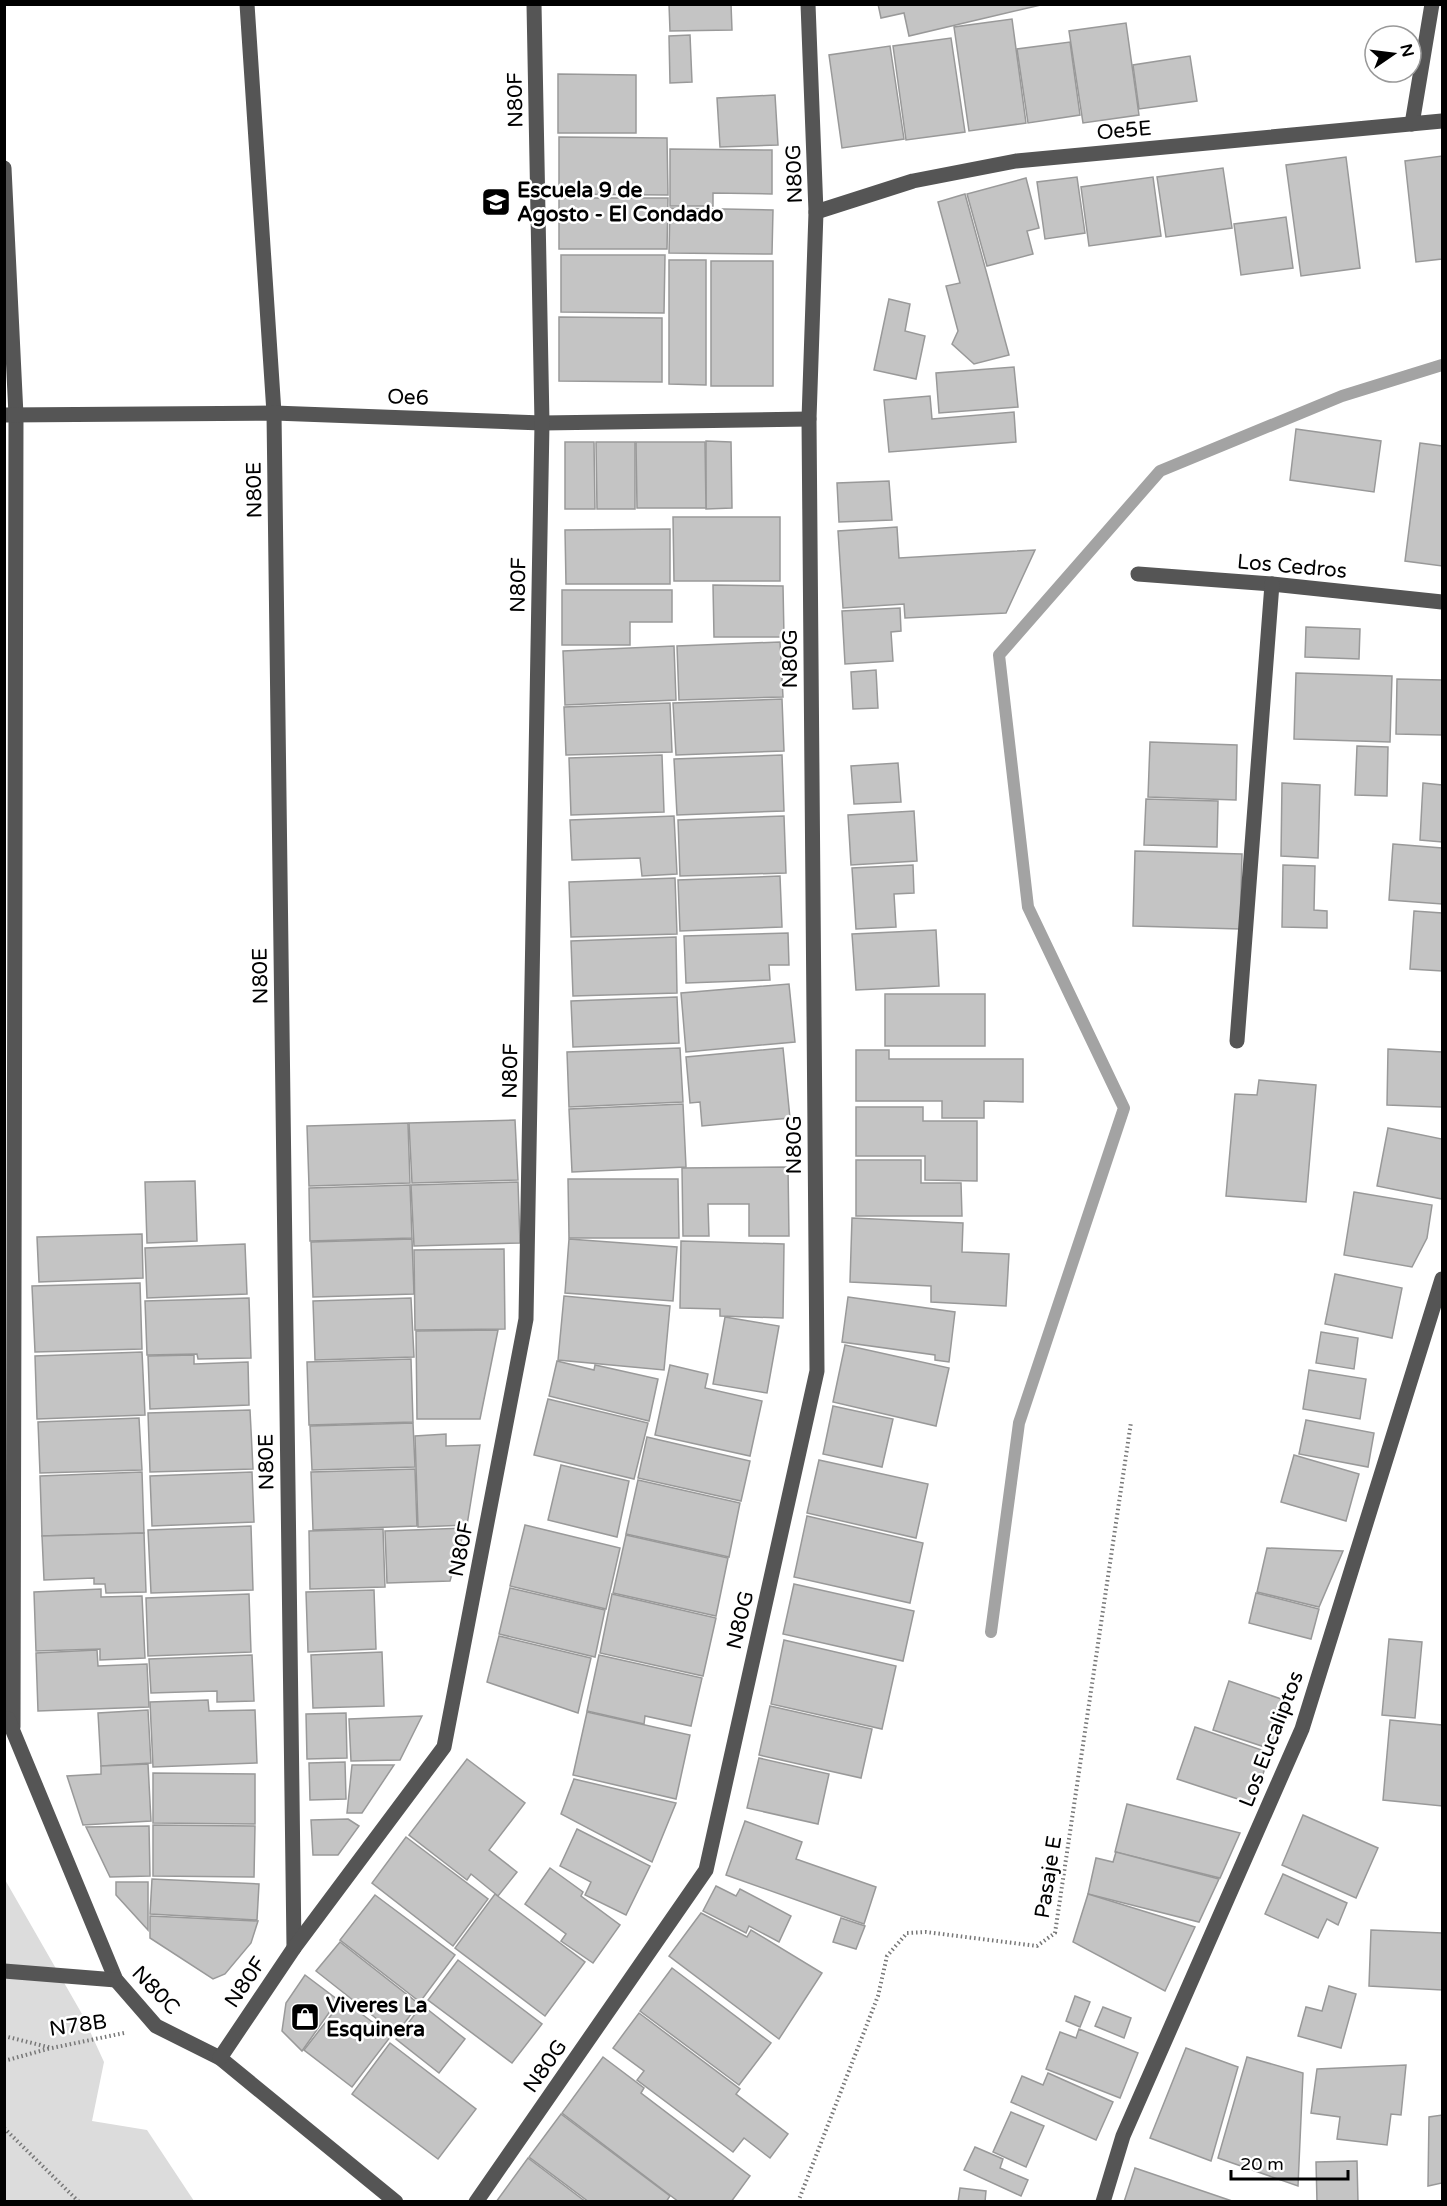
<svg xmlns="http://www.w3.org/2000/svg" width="1447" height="2206" font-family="'Varela Round',sans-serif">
<rect width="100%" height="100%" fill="#fff"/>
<path fill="#dcdcdc" d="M4,1878L82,2014L104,2062L92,2121L147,2130L194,2201H5Z"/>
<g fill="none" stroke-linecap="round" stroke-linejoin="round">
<path stroke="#a3a3a3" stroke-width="12" d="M991,1632L1019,1423L1124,1108L1028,907L999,655L1160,471L1342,396L1442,365"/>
</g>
<g fill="#c4c4c4" stroke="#999" stroke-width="1.5">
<path d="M669,4H731L732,30L670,31Z"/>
<path d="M878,4H1045L909,36L904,13L881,18Z"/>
<path d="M1012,19L1026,123L969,131L954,27Z"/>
<path d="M1126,23L1139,115L1083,123L1069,31Z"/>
<path d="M690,35L692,82L670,83L669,36Z"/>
<path d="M951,38L965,132L906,140L893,46Z"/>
<path d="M1070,42L1080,115L1028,123L1017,49Z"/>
<path d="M890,46L904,139L842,148L829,55Z"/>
<path d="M1190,56L1197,101L1139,109L1133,65Z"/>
<path d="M558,74L636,75V133H558Z"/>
<path d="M775,95L778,145L720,147L717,98Z"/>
<path d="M559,137L667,138L668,195L559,194Z"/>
<path d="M670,149L772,150V194L713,193V206H670Z"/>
<path d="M1442,156V259L1416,262L1405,161Z"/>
<path d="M1346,157L1360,268L1301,276L1286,165Z"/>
<path d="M1223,168L1232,228L1166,237L1157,177Z"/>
<path d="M1077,177L1085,233L1045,239L1037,182Z"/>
<path d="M1153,177L1161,236L1089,246L1081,187Z"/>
<path d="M1026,178L1039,228L1027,231L1033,254L987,266L967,194Z"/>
<path d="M965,194L1009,355L974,364L952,344L958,331L946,286L960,283L938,202Z"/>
<path d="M559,198H668L667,249H559Z"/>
<path d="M670,208L773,210L772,254L669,253Z"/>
<path d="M1286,217L1293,268L1241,275L1234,224Z"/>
<path d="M561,255H665L664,313L561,312Z"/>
<path d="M669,260H706V385L669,384Z"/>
<rect x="711" y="261" width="62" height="125"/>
<path d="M889,299L910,304L905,331L925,336L916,379L874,370Z"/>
<path d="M559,317L662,318V382L559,381Z"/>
<path d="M1014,367L1018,407L939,413L936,373Z"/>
<path d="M930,396L932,419L1014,412L1016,442L889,452L884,400Z"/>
<path d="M1296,429L1381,441L1374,492L1290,480Z"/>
<path d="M706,441L731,442L732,508L706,509Z"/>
<path d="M565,442H594L595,509H565Z"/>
<path d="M596,442H635V509H597Z"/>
<path d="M636,442H705L706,508H637Z"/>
<path d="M1420,443L1442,446V566L1405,561Z"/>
<path d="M889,481L892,520L839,522L837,483Z"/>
<path d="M673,517H780V581H674Z"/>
<path d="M897,527L899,558L1035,550L1006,613L905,618L904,604L843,608L838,531Z"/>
<path d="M670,529V584H566L565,530Z"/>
<path d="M713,585L783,586L784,637H714Z"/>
<path d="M562,590H672V622H630V645H562Z"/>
<path d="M900,608L901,631L891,632L893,661L845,664L842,611Z"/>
<path d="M1306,627L1360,629L1359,659L1305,657Z"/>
<path d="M780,642L783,697L679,700L677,646Z"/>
<path d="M674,646L676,700L565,705L563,651Z"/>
<path d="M876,670L878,708L853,709L851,672Z"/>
<path d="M1296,673L1392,676L1390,742L1294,739Z"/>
<path d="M1397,679L1442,680V735L1396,734Z"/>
<path d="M782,699L784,751L676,755L673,703Z"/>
<path d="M670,703L672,752L566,755L564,707Z"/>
<path d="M1150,742L1237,745L1236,800L1148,797Z"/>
<path d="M1357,746L1388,747L1387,796L1355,795Z"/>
<path d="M662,755L664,812L571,815L569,758Z"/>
<path d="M782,755L784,811L677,815L674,759Z"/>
<path d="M898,763L901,802L854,804L851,766Z"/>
<path d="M1282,783L1320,785L1318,858L1281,856Z"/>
<path d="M1423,783L1442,785V842L1420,840Z"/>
<path d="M1146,799L1218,801L1217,847L1144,845Z"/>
<path d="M914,811L917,861L851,865L848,815Z"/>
<path d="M674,816L677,874L642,876L640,858L572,860L570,820Z"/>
<path d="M784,816L786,873L680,876L678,820Z"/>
<path d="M1393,844L1442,848V904L1389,900Z"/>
<path d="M1135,851L1242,854L1240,929L1133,926Z"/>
<path d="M913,865L914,893L894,894L896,927L856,929L852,868Z"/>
<path d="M1283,865L1315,866L1314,910L1327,911V928L1282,927Z"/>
<path d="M780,876L782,927L680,931L678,880Z"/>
<path d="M675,878L677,934L571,937L569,882Z"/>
<path d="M1414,911L1442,913V971L1410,969Z"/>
<path d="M936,930L939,986L856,990L852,934Z"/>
<path d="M788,933L789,965H769L770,980L686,983L684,936Z"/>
<path d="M676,937L677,993L573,996L571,941Z"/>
<path d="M789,984L795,1042L686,1052L681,993Z"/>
<rect x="885" y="994" width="100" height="52"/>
<path d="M677,997L679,1043L573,1047L571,1001Z"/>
<path d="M680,1048L683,1102L569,1107L567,1052Z"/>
<path d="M783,1048L790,1118L702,1126L700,1102L690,1103L686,1057Z"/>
<path d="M1388,1049L1442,1052V1107L1387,1105Z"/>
<path d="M856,1050H889V1059H1023V1102L984,1101V1118H942V1101H856Z"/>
<path d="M1259,1080L1316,1085L1306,1202L1226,1196L1235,1094L1257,1095Z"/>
<path d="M683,1104L686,1167L572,1172L569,1109Z"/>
<path d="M856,1107H923V1121H977V1181L925,1180V1156H856Z"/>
<path d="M515,1120L518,1180L412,1183L409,1123Z"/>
<path d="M408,1123L410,1183L309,1186L307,1126Z"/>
<path d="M1388,1128L1442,1139V1199L1377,1186Z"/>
<path d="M856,1160H921V1183H961L962,1216H856Z"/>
<path d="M788,1167L789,1236H749V1204H708L709,1236H683L682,1168Z"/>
<path d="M568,1179H678L679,1238H569Z"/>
<path d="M195,1181L197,1241L147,1243L145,1182Z"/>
<path d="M518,1182L520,1243L414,1246L411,1185Z"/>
<path d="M410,1185L412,1238L310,1241L309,1188Z"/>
<path d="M1354,1192L1432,1205L1427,1238L1412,1267L1344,1255Z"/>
<path d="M852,1218L963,1223L962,1252L1009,1254L1006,1306L931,1302V1286L850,1282Z"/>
<path d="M142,1234L143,1278L39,1282L37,1237Z"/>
<path d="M412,1239L414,1294L313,1297L311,1242Z"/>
<path d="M569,1239L677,1247L673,1301L565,1293Z"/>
<path d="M681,1241L784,1244L783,1318L720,1316V1309L680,1308Z"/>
<path d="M245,1244L247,1294L147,1298L145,1248Z"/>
<path d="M504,1249L505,1329L415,1330L414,1250Z"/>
<path d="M1335,1274L1402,1288L1392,1338L1325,1324Z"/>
<path d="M140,1283L142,1349L35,1352L32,1286Z"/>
<path d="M564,1296L670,1306L664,1370L558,1360Z"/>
<path d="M848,1297L955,1312L949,1362L935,1360V1355L842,1342Z"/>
<path d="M249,1298L251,1358L198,1359L197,1354L147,1355L145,1301Z"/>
<path d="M411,1298L414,1357L315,1360L313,1301Z"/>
<path d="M725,1317L779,1326L767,1393L713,1384Z"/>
<path d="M498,1330L480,1419H417L416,1331Z"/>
<path d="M1321,1332L1358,1338L1354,1369L1316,1363Z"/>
<path d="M845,1345L949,1368L936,1426L833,1402Z"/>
<path d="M142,1352L145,1415L37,1419L35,1356Z"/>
<path d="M194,1355V1364L248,1362L249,1405L150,1409L148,1356Z"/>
<path d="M411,1359L413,1422L309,1425L307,1362Z"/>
<path d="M557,1361L594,1370L595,1365L658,1379L649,1421L549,1396Z"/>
<path d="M670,1365L708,1374L705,1388L762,1401L750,1456L655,1435Z"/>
<path d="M1309,1370L1366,1379L1360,1419L1303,1409Z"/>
<path d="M548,1399L648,1423L634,1479L534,1455Z"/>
<path d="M833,1406L893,1419L882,1467L823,1454Z"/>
<path d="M250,1410L253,1469L150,1472L148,1413Z"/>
<path d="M139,1418L142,1470L40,1473L38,1422Z"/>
<path d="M1306,1420L1374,1433L1368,1467L1299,1454Z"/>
<path d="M413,1423L415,1467L312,1470L310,1426Z"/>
<path d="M446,1434V1446L480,1445L467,1525L418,1527L415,1436Z"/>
<path d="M647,1437L750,1461L741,1501L638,1478Z"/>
<path d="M1294,1455L1359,1474L1346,1521L1281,1502Z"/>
<path d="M819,1460L928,1484L916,1538L807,1513Z"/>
<path d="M561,1465L629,1481L617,1537L548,1520Z"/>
<path d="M415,1469L417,1526L313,1530L311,1472Z"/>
<path d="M142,1472L144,1533L42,1536L40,1476Z"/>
<path d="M252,1472L254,1522L152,1526L150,1476Z"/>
<path d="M638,1480L740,1503L729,1557L626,1534Z"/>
<path d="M807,1516L923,1543L910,1603L794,1577Z"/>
<path d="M525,1525L620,1548L606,1609L510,1586Z"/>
<path d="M251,1526L253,1590L151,1593L148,1530Z"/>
<path d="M465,1528L450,1581L387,1583L385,1531Z"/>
<path d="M383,1529L385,1587L310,1589L309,1531Z"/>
<path d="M144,1533L146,1592L106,1593L105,1584H94V1578L44,1580L42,1536Z"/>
<path d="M626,1535L728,1558L716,1616L613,1593Z"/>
<path d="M1267,1548L1343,1551L1319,1607L1257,1592Z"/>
<path d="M794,1584L914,1611L903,1661L783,1634Z"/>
<path d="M510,1588L605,1610L595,1657L499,1634Z"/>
<path d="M101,1589V1597L142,1596L145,1658L100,1660V1649L36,1651L34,1592Z"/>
<path d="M374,1590L376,1649L308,1652L306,1592Z"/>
<path d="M1256,1593L1319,1609L1311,1639L1249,1623Z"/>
<path d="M249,1594L251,1652L148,1656L146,1598Z"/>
<path d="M612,1594L716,1618L703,1676L600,1653Z"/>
<path d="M499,1636L591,1658L578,1713L487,1682Z"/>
<path d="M1389,1639L1422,1642L1415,1718L1382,1715Z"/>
<path d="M784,1640L896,1666L882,1729L771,1704Z"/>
<path d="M97,1650L98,1666L147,1664L149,1707L38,1711L36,1653Z"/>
<path d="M382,1652L384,1706L313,1708L311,1655Z"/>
<path d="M252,1655L254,1701L217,1702V1691L151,1693L149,1659Z"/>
<path d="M599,1655L702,1678L691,1726L645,1716L644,1724L587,1711Z"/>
<path d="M1229,1681L1290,1702L1274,1750L1213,1730Z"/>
<path d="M208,1700L209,1711L255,1710L257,1763L153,1767L150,1702Z"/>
<path d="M770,1706L872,1729L861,1778L759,1755Z"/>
<path d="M148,1710L151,1763L101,1766L98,1713Z"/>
<path d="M587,1712L690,1735L676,1799L573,1775Z"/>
<path d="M346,1713L347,1758L307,1759L306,1714Z"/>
<path d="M422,1716L400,1760L351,1761L349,1719Z"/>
<path d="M1390,1720L1442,1725V1806L1383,1800Z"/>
<path d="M1195,1727L1270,1753L1253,1804L1177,1779Z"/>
<path d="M759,1758L829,1774L818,1824L747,1808Z"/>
<path d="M467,1759L525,1803L489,1850L517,1872L498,1896L471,1874L467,1880L409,1835Z"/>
<path d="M345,1762L346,1799L310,1800L309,1763Z"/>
<path d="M148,1764L151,1821L83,1825L67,1776L101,1774V1766Z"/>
<path d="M352,1765H394L362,1813H347Z"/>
<path d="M153,1773L255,1774V1824L153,1823Z"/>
<path d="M574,1779L676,1803L652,1862L561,1814Z"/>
<path d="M1127,1804L1240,1833L1220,1878L1115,1852Z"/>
<path d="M1303,1815L1378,1848L1356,1898L1282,1865Z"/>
<path d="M348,1819L359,1826L338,1855H313L311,1820Z"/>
<path d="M745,1821L802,1842L796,1859L876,1887L864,1924L726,1875Z"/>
<path d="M153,1825L255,1826L254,1877L153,1876Z"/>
<path d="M149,1826L150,1876L110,1877L86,1827Z"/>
<path d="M577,1829L650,1866L626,1915L585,1895L591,1882L560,1866Z"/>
<path d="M406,1837L488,1899L453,1946L372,1883Z"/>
<path d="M1116,1852L1219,1879L1199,1922L1088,1894L1096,1858L1113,1862Z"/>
<path d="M550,1868L583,1892L581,1896L620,1925L593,1963L561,1941L566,1934L525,1904Z"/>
<path d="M1283,1874L1347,1903L1338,1925L1327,1919L1318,1938L1265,1914Z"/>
<path d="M152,1879L259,1884L257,1920L150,1914Z"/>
<path d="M116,1882H148V1930L116,1895Z"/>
<path d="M716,1886L736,1896L740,1889L791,1916L779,1942L749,1926L746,1933L703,1911Z"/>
<path d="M495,1894L585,1962L545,2016L455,1948Z"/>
<path d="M1088,1894L1195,1927L1165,1991L1073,1942Z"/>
<path d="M375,1895L455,1955L420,2002L340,1940Z"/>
<path d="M701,1913L747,1937L751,1930L822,1973L779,2039L669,1956Z"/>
<path d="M150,1916L258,1921L251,1943L225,1974L213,1979L150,1938Z"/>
<path d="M841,1918L865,1926L856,1949L833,1942Z"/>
<path d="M1371,1930L1442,1933V1990L1369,1986Z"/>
<path d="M340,1942L419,2004L396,2034L316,1971Z"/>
<path d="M458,1960L542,2024L512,2063L428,2000Z"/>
<path d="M672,1968L771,2043L739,2085L640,2011Z"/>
<path d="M305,1975L338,2000L302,2051L282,2031L286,2003Z"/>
<path d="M1329,1986L1356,1994L1341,2048L1298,2036L1306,2007L1322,2011Z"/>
<path d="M1075,1996L1090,2002L1080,2027L1066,2021Z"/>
<path d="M343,2000L391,2036L352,2087L304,2050Z"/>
<path d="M422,2005L465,2039L439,2073L396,2039Z"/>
<path d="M1103,2007L1131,2018L1124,2038L1095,2026Z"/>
<path d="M639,2013L740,2089L736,2094L788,2134L770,2158L744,2138L733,2152L637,2080L644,2071L613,2048Z"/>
<path d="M1079,2029L1138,2053L1120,2098L1046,2069L1060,2032L1076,2038Z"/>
<path d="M390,2043L476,2109L438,2159L352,2094Z"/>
<path d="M1186,2048L1238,2067L1211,2161L1150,2138Z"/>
<path d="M603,2057L644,2088L641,2093L750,2176L731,2202H679L562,2113Z"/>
<path d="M1247,2057L1303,2073L1298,2186L1218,2158Z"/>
<path d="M1406,2065L1401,2115L1391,2114L1387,2145L1337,2139L1340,2117L1311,2113L1317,2069Z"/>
<path d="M1048,2073L1113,2102L1096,2140L1011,2102L1022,2076L1043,2085Z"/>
<path d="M1011,2112L1044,2126L1026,2167L993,2152Z"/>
<path d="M561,2114L670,2196L666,2202H589L529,2157Z"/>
<path d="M1442,2115V2183L1428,2186L1429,2117Z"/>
<path d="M975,2147L1003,2159L1000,2168L1028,2180L1021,2196L964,2170Z"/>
<path d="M528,2158L586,2202H496Z"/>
<path d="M1357,2161L1358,2202H1317L1316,2162Z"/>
<path d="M1135,2168L1235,2202H1124Z"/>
<path d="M960,2188L986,2191L985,2202H958Z"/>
</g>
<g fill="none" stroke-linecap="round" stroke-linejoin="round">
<g stroke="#777" stroke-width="4" stroke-dasharray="1.5 3" stroke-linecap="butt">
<path d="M4,2036L52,2048L124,2033"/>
<path d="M4,2061L51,2048"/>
<path d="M4,2128L79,2202"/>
<path d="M798,2202L878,1996L887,1956L907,1933L926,1932L1037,1946L1055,1933L1131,1422"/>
</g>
<g stroke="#555" stroke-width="15">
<path d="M247,4L274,413L294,1948"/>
<path d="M1412,124L1432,4"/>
<path d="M4,168L16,415L13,1727"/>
<path d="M816,212L913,181L1016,161L1442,121"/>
<path d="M4,415L274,413L542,423L809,419"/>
<path d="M1138,574L1272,584L1442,602"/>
<path d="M1237,1041L1272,584"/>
<path d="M8,1719L116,1980L156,2026L220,2058L396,2202"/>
<path d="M4,1971L116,1980"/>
<path d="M220,2058L294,1948L444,1747L526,1319L542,423L534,4"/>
<path d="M476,2202L706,1870L817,1371L809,419L816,212L808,4"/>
<path d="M1103,2202L1123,2136L1302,1729L1442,1279"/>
</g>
</g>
<defs>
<g id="school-square" transform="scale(1.5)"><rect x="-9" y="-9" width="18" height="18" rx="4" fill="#000" stroke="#fff"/><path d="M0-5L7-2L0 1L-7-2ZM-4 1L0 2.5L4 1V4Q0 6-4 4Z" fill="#fff"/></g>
<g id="shop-square" transform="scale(1.5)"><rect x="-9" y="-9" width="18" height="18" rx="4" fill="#000" stroke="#fff"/><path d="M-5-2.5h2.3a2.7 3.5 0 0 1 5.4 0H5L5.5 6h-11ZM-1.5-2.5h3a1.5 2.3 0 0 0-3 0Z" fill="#fff"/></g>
</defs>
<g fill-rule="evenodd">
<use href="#school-square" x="496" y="202"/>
<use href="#shop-square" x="305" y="2017"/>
</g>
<g text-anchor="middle" stroke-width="5" stroke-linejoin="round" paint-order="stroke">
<g font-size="21" fill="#000" stroke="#fff">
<text transform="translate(515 100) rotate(-91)" y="7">N80F</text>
<text transform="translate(1124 130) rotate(-5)" y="7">Oe5E</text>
<text transform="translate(794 174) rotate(-92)" y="7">N80G</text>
<text transform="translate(408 397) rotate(2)" y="7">Oe6</text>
<text transform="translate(254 490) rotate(-91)" y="7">N80E</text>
<text transform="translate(1292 566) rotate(5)" y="7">Los Cedros</text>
<text transform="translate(518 585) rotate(-89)" y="7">N80F</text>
<text transform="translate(790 659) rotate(-90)" y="7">N80G</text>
<text transform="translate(260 976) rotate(-91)" y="7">N80E</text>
<text transform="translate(510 1071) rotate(-89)" y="7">N80F</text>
<text transform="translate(794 1145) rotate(-90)" y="7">N80G</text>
<text transform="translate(266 1462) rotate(-91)" y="7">N80E</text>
<text transform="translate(461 1549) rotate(-79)" y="7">N80F</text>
<text transform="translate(740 1620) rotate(-77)" y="7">N80G</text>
<text transform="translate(1271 1739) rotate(-69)" y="7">Los Eucaliptos</text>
<text transform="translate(1048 1877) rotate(-81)" y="7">Pasaje E</text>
<text transform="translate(245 1982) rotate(-56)" y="7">N80F</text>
<text transform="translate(156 1990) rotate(46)" y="7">N80C</text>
<text transform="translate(78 2025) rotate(-8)" y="7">N78B</text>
<text transform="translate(545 2066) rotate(-55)" y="7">N80G</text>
</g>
<g font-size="21" font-weight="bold" fill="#000" stroke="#fff" text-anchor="start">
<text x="517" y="197">Escuela 9 de<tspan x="517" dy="24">Agosto - El Condado</tspan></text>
<text x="326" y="2012">Viveres La<tspan x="326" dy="24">Esquinera</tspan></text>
</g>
</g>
<rect width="1447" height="2206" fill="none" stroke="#000000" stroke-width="12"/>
<g transform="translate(1393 54) rotate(76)"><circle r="28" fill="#ffffff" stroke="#999999" stroke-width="1.5"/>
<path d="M0-4.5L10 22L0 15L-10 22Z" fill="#000000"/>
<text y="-9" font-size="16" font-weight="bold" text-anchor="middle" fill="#000000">N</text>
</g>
<path d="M1231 2170v9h117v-9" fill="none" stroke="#000000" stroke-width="3"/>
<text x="1240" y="2170" font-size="18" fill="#000000" stroke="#ffffff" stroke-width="4.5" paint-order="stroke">20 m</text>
</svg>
